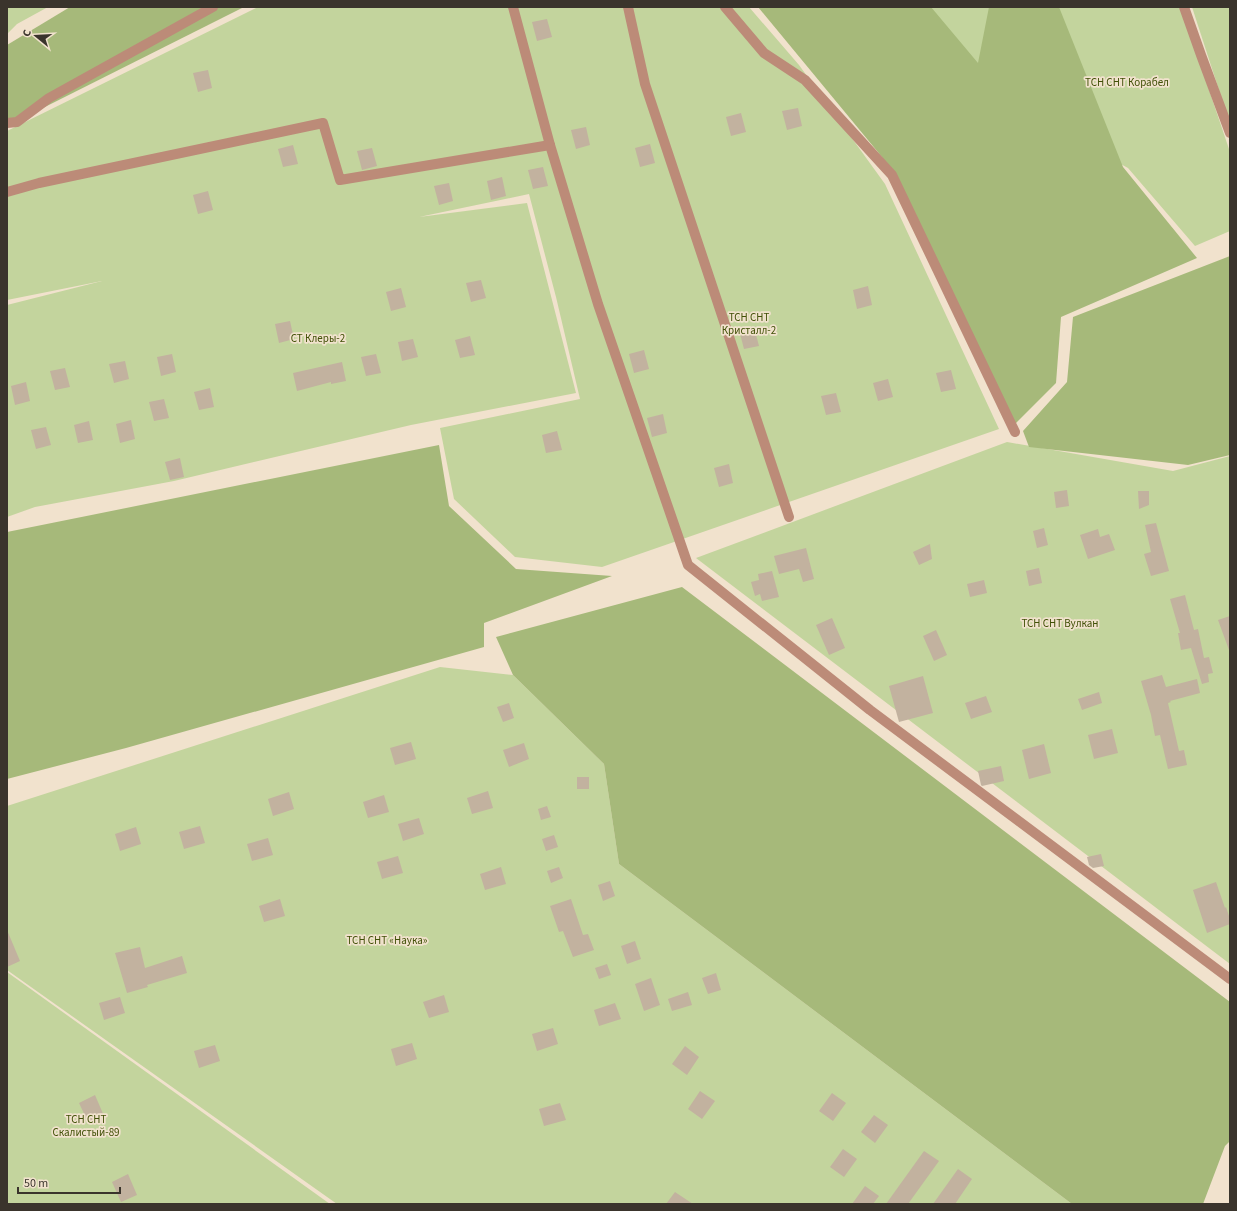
<svg xmlns="http://www.w3.org/2000/svg" width="1237" height="1211" font-family="'Source Sans 3',sans-serif">
<rect width="100%" height="100%" fill="#f1e2cd"/>
<g fill="#c3d49d">
<path d="M7,7H48L17,24L7,34Z"/>
<path d="M258,7H749L799,65L885,184L999,429L602,567L515,557L454,499L440,428L580,399L556,297L529,194L419,217L527,203L576,393L411,425L174,481L35,507L7,517V305L102,281L7,300V131Z"/>
<path d="M843,7H1181L1230,152V231L1195,246L1128,168L851,15Z"/>
<path d="M1192,7H1230V124Z"/>
<path d="M1007,442L1173,471L1230,456V964L696,558Z"/>
<path d="M440,667L513,675L604,764L619,864L1072,1204H337L7,970V806Z"/>
<path d="M7,972L330,1204H7Z"/>
</g>
<g fill="#a6b97a">
<path d="M70,7H244L7,126V45Z"/>
<path d="M758,7H931L978,63L989,7H1059L1123,167L1197,258L1061,317L1056,383L1015,424L882,157Z"/>
<path d="M1230,256V455L1188,465L1029,447L1023,431L1067,382L1073,317Z"/>
<path d="M439,445L449,506L516,569L612,576L484,623V647L126,748L7,779V532Z"/>
<path d="M682,587L1230,1002V1141L1225,1146L1203,1204H1072L619,864L604,764L513,675L496,637Z"/>
</g>
<g fill="#c2b29f">
<path d="M547,19L552,37L537,41L532,22Z"/>
<path d="M208,70L212,88L198,92L193,73Z"/>
<path d="M798,108L802,126L787,130L782,111Z"/>
<path d="M741,113L746,132L731,136L726,117Z"/>
<path d="M586,127L590,145L576,149L571,130Z"/>
<path d="M650,144L655,163L640,167L635,148Z"/>
<path d="M293,145L298,164L283,167L278,149Z"/>
<path d="M372,148L377,166L362,170L357,151Z"/>
<path d="M543,167L548,186L533,189L528,170Z"/>
<path d="M502,177L506,196L491,200L487,181Z"/>
<path d="M449,183L453,201L439,205L434,186Z"/>
<path d="M208,191L213,210L198,214L193,195Z"/>
<path d="M481,280L486,298L471,302L466,283Z"/>
<path d="M868,286L872,305L857,309L853,290Z"/>
<path d="M401,288L406,307L391,311L386,292Z"/>
<path d="M290,321L294,339L279,343L275,324Z"/>
<path d="M754,327L759,346L744,349L739,330Z"/>
<path d="M470,336L475,355L460,358L455,340Z"/>
<path d="M413,339L418,357L402,361L398,342Z"/>
<path d="M644,350L649,369L634,373L629,354Z"/>
<path d="M172,354L176,372L161,376L157,357Z"/>
<path d="M376,354L381,373L366,376L361,357Z"/>
<path d="M125,361L129,379L114,383L109,364Z"/>
<path d="M342,362L346,381L331,384V382L297,391L293,373Z"/>
<path d="M65,368L70,387L55,390L50,371Z"/>
<path d="M951,370L956,389L941,392L936,373Z"/>
<path d="M888,379L893,397L878,401L873,383Z"/>
<path d="M26,382L30,401L15,405L11,386Z"/>
<path d="M210,388L214,407L199,410L194,392Z"/>
<path d="M836,393L841,412L826,415L821,396Z"/>
<path d="M164,399L169,418L154,421L149,402Z"/>
<path d="M663,414L667,433L652,437L647,418Z"/>
<path d="M131,420L135,439L120,443L116,424Z"/>
<path d="M89,421L93,440L78,443L74,425Z"/>
<path d="M46,427L51,445L36,449L31,430Z"/>
<path d="M557,431L562,450L546,453L542,435Z"/>
<path d="M180,458L184,477L170,480L165,462Z"/>
<path d="M729,464L733,483L719,487L714,468Z"/>
<path d="M1067,490L1069,506L1056,508L1054,492Z"/>
<path d="M1138,491H1149V505L1139,509Z"/>
<path d="M1156,523L1169,571L1151,576L1144,554L1151,552L1145,525Z"/>
<path d="M1044,528L1048,545L1037,548L1033,531Z"/>
<path d="M1098,529L1100,537L1109,534L1115,550L1088,559L1080,535Z"/>
<path d="M930,544L932,559L919,565L913,552Z"/>
<path d="M806,548L814,579L803,582L799,569L779,574L774,556Z"/>
<path d="M1039,568L1042,583L1029,586L1026,571Z"/>
<path d="M772,571L779,597L762,601L760,594L755,596L751,582L759,580L758,574Z"/>
<path d="M984,580L987,593L970,597L967,584Z"/>
<path d="M1185,595L1194,630L1198,629L1204,658L1209,657L1213,673L1208,674L1209,682L1202,684L1191,648L1181,650L1178,633H1180L1170,599Z"/>
<path d="M1230,616V650H1229L1218,620Z"/>
<path d="M832,618L845,648L829,655L816,625Z"/>
<path d="M936,630L947,655L934,661L923,636Z"/>
<path d="M1162,675L1166,687L1197,679L1200,693L1170,701L1171,702L1168,703L1179,751L1184,750L1187,765L1168,769L1160,735L1155,736L1151,715L1141,681Z"/>
<path d="M923,676L933,713L899,722L889,686Z"/>
<path d="M1099,692L1102,703L1082,710L1078,699Z"/>
<path d="M986,696L992,712L971,719L965,703Z"/>
<path d="M509,703L514,718L503,722L497,707Z"/>
<path d="M1112,729L1118,753L1094,759L1088,735Z"/>
<path d="M411,742L416,759L395,765L390,748Z"/>
<path d="M524,743L529,759L509,767L503,750Z"/>
<path d="M1044,744L1051,773L1029,779L1022,750Z"/>
<path d="M1001,766L1004,781L982,786L981,785L978,771Z"/>
<rect x="577" y="777" width="12" height="12"/>
<path d="M488,791L493,808L472,814L467,798Z"/>
<path d="M289,792L294,809L273,816L268,799Z"/>
<path d="M384,795L389,812L368,818L363,802Z"/>
<path d="M547,806L551,817L541,820L538,809Z"/>
<path d="M419,818L424,834L403,841L398,824Z"/>
<path d="M200,826L205,843L184,849L179,832Z"/>
<path d="M136,827L141,844L120,851L115,834Z"/>
<path d="M554,835L558,847L546,851L542,839Z"/>
<path d="M268,838L273,855L252,861L247,844Z"/>
<path d="M1101,854L1104,866L1093,868L1089,865L1087,857Z"/>
<path d="M398,856L403,873L382,879L377,862Z"/>
<path d="M501,867L506,884L485,890L480,874Z"/>
<path d="M559,867L563,878L551,883L547,871Z"/>
<path d="M610,881L615,896L603,901L598,885Z"/>
<path d="M1216,882L1225,908L1226,907L1230,919V924L1207,933L1193,890Z"/>
<path d="M280,899L285,916L264,922L259,906Z"/>
<path d="M571,899L583,935L588,934L594,950L573,957L563,931L559,932L550,906Z"/>
<path d="M7,930L20,961L7,967Z"/>
<path d="M635,941L641,959L627,964L621,946Z"/>
<path d="M140,947L145,968L182,956L187,973L147,985L148,987L127,993L115,953Z"/>
<path d="M607,964L611,975L599,979L595,968Z"/>
<path d="M716,973L721,990L708,994L702,978Z"/>
<path d="M651,978L660,1005L644,1011L635,984Z"/>
<path d="M688,992L692,1005L672,1011L668,999Z"/>
<path d="M444,995L449,1012L429,1018L423,1002Z"/>
<path d="M120,997L125,1013L104,1020L99,1003Z"/>
<path d="M615,1003L621,1019L599,1026L594,1010Z"/>
<path d="M553,1028L558,1044L537,1051L532,1034Z"/>
<path d="M412,1043L417,1059L396,1066L391,1049Z"/>
<path d="M215,1045L220,1061L199,1068L194,1051Z"/>
<path d="M685,1046L699,1057L687,1075L672,1064Z"/>
<path d="M700,1091L715,1101L702,1119L688,1109Z"/>
<path d="M832,1093L846,1103L833,1121L819,1111Z"/>
<path d="M95,1095L104,1116L88,1122L79,1103Z"/>
<path d="M560,1103L566,1120L544,1126L539,1109Z"/>
<path d="M874,1115L888,1125L875,1143L861,1132Z"/>
<path d="M843,1149L857,1159L844,1177L830,1167Z"/>
<path d="M924,1151L939,1161L908,1204H886Z"/>
<path d="M958,1169L972,1179L955,1204H933Z"/>
<path d="M128,1174L137,1195L121,1202L112,1182Z"/>
<path d="M865,1186L879,1196L873,1204H852Z"/>
<path d="M675,1192L693,1204H666Z"/>
</g>
<g fill="none" stroke-linecap="round" stroke-linejoin="round">
<g stroke="#bc8b78" stroke-width="10">
<path d="M513,7L550,145L598,304L688,565L870,710L1230,979"/>
<path d="M628,7L645,84L789,517"/>
<path d="M725,7L764,53L805,80L892,175L1015,432"/>
<path d="M1184,7L1201,55L1230,133"/>
<path d="M7,123L17,122L49,98L213,7"/>
<path d="M7,192L39,183L323,123L340,180L550,145"/>
</g>
</g>
<g text-anchor="middle" stroke-width="3.5" stroke-linejoin="round" paint-order="stroke">
<g font-size="11" fill="#415007" stroke="#f1e2cd">
<text x="1127" y="86">ТСН СНТ Корабел</text>
<text x="749" y="321">ТСН СНТ<tspan x="749" dy="13">Кристалл-2</tspan></text>
<text x="318" y="342">СТ Клеры-2</text>
<text x="1060" y="627">ТСН СНТ Вулкан</text>
<text x="387" y="944">ТСН СНТ «Наука»</text>
<text x="86" y="1123">ТСН СНТ<tspan x="86" dy="13">Скалистый-89</tspan></text>
</g>
</g>
<rect width="1237" height="1211" fill="none" stroke="#3a342c" stroke-width="16"/>
<g transform="translate(36 36) rotate(288)" stroke="#f1e2cd" stroke-width="3" paint-order="stroke">
<path d="M0-3L7 15L0 10L-7 15Z" fill="#3a342c"/>
<text y="-6" font-size="11" font-weight="bold" text-anchor="middle" fill="#3a342c">С</text>
</g>
<path d="M18 1187v6h102v-6" fill="none" stroke="#3a342c" stroke-width="2"/>
<text x="24" y="1187" font-size="12" fill="#3a342c" stroke="#f1e2cd" stroke-width="3" paint-order="stroke">50 m</text>
</svg>
